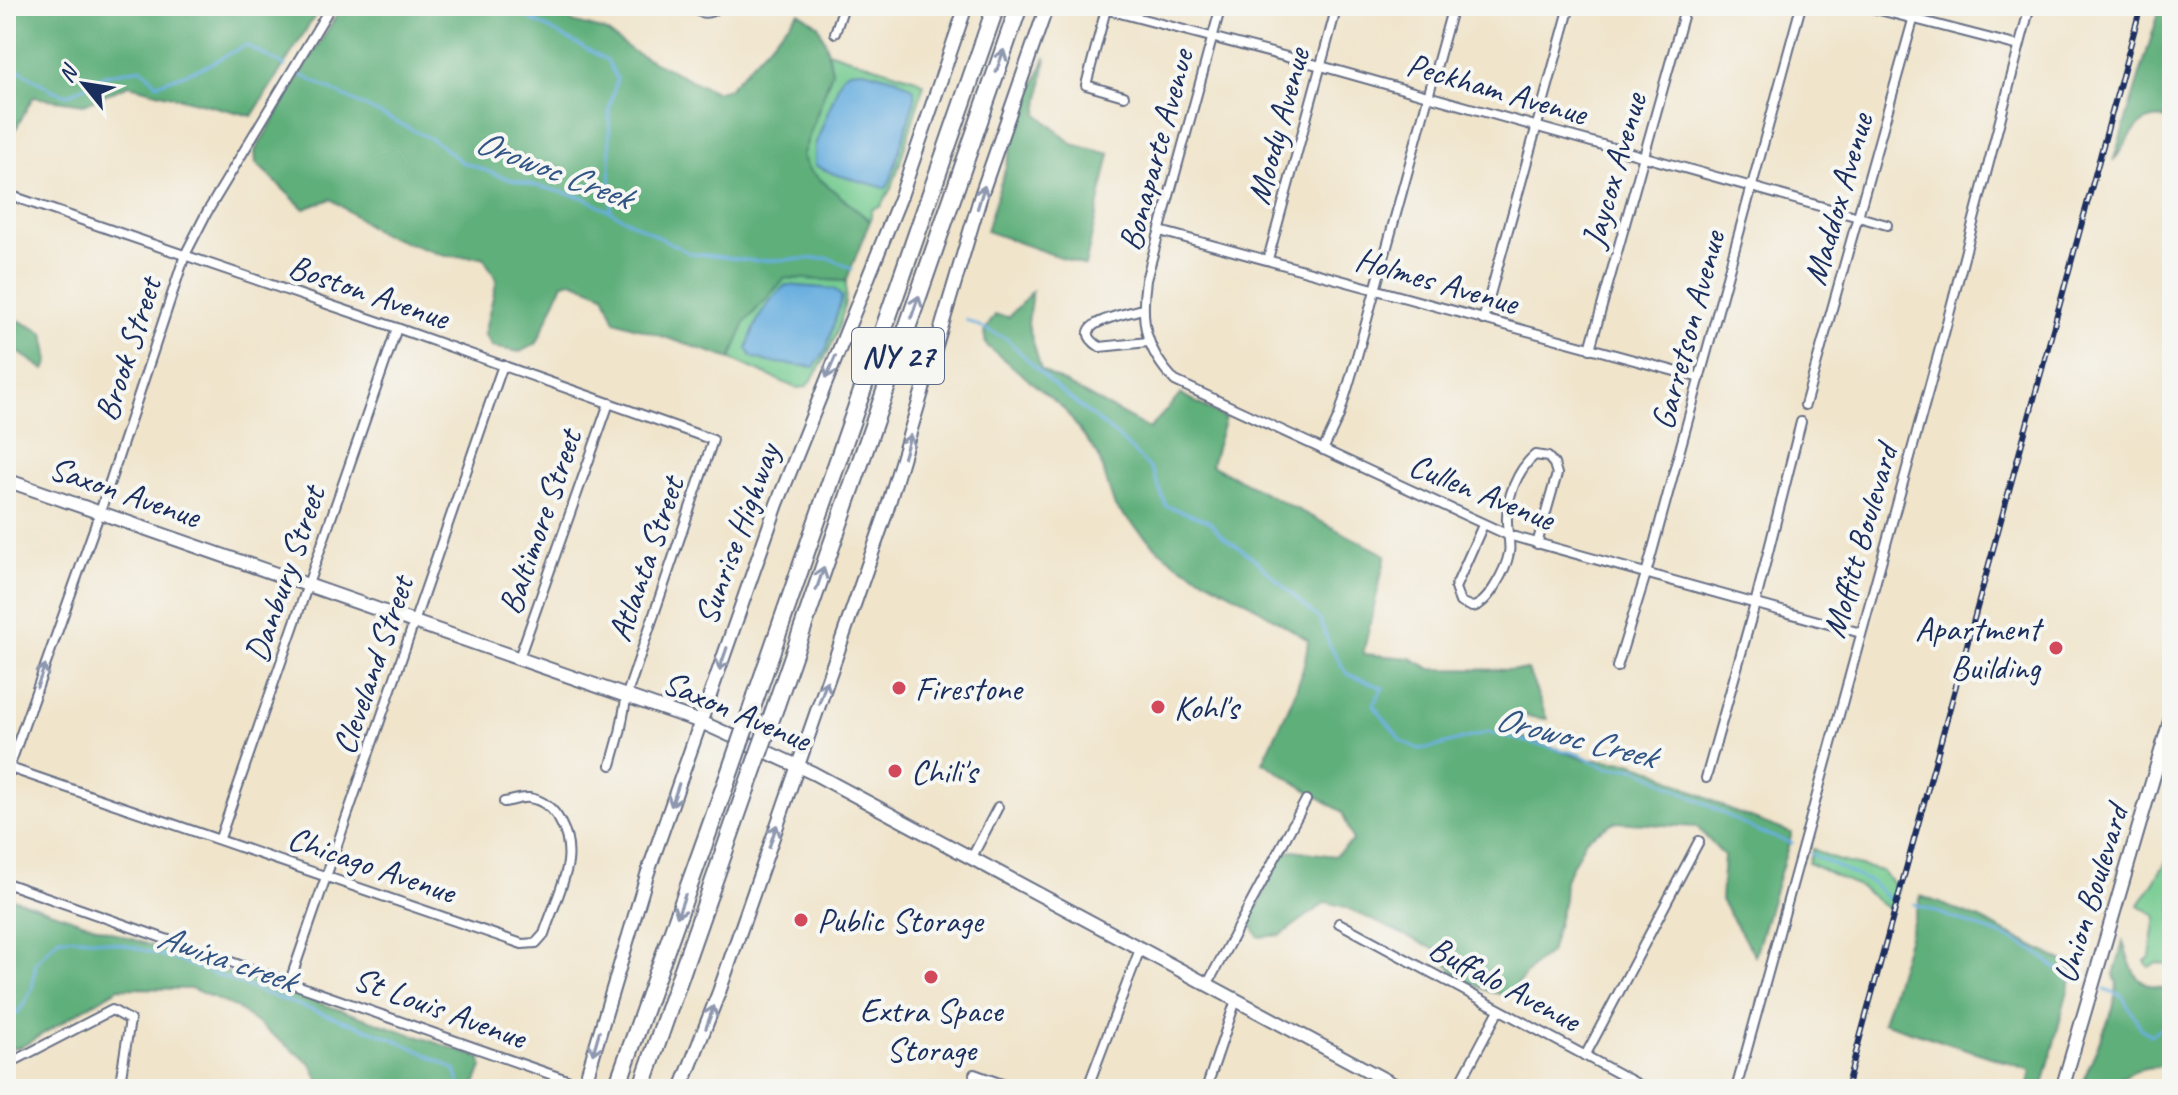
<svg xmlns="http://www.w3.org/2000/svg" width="2178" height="1095" font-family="Caveat,sans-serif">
<rect width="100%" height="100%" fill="#f6f6f2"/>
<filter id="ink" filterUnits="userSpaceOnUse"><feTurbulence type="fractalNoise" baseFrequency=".0125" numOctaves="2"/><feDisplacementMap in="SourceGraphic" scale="16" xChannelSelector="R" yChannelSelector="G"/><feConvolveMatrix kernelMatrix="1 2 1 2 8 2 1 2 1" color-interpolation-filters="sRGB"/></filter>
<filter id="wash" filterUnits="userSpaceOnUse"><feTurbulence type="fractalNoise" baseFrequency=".006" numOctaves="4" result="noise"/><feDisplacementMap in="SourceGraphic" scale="32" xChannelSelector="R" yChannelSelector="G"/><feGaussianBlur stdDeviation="1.8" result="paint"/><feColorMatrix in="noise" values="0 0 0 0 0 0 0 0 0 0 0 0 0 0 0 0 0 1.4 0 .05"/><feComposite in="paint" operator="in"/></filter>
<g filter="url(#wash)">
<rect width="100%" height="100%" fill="#f0e4ca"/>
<g fill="#74cb90" stroke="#487d77" stroke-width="2" fill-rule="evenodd">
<path d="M827,51L916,79L924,84L893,185L880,207L872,209L870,221L809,170L802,156L832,72ZM841,79L914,101L891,179L886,188L815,146Z"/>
<path d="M785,278L846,281C848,317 828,359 806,387L796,388L731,359L745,322Z"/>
<path d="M1813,849L1836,860L1882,871L1898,889L1891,911L1860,887L1808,863Z"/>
<path d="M2172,853V966L2156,963L2149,967L2145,961L2150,957L2156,916L2139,905Z"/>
</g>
<g fill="#5faf7a" stroke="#3d6f6c" stroke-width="2">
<path d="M6,6H321L252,116L129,85L84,104L33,97L6,147Z"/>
<path d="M342,6H552L573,22L605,31L634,52L715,92L729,88L799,12L818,25L825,41L832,71L802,156L809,170L870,221L846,281L785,278L745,322L731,359L615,321L604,294L572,281L563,283L537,343L520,352L492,347L484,334L497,280L483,257L445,256L379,233L331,199L304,209L256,163L255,151Z"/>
<path d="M2161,6H2172V120C2137,112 2131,137 2113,162Z"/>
<path d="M1046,57L1038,114L1072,144L1110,154L1085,266L986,231L1020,120Z"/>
<path d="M1032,291L1028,324L1041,370L1149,429L1181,394L1225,418L1211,465L1386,555L1363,654L1411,658L1431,669L1528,670L1547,719L1509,714L1501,729L1583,759L1630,762L1649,768L1732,811L1792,833L1755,956L1721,900L1724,856L1697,827L1614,822L1586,839L1565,880L1564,899L1550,953C1532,962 1523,981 1507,995L1490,992L1458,977L1434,949L1345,907L1326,902L1281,935L1259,937L1249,923L1283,854L1294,850L1334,856L1353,841L1342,812L1263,762C1280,723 1305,683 1308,640L1244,600L1176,563L1158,549L1115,507L1098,455L1063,408L986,345L984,332L995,315L1009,317Z"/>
<path d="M6,314L44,333L49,361L45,370L6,344Z"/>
<path d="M6,896L481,1058L482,1067L473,1089H323L311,1064L237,1008L193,989L119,988L21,1047L6,1049Z"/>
<path d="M1921,896L1980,919L2074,967L2042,1089H2027L2031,1070L1883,1022Z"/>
<path d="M2123,942C2135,976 2133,986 2172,989V1065C2142,1068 2132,1067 2109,1088L2083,1081L2113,1009L2117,984L2114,975Z"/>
</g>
<g fill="#69afdf" stroke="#426f9e" stroke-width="2">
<path d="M864,70L897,79L914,89V101L891,179L886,188L834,174L815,165V146L842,76L849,71Z"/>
<path d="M786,285L834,289L842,297L826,350L814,367L768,362L752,357L747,348C754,324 767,300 786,285Z"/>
</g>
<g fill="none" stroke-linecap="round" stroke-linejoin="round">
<g stroke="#69afdf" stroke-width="3">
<path d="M514,6L529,18L607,60L617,79L609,109L611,212"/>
<path d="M6,62L52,90L68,95L105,75L141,68L157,84L206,66L246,45L285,66"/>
<path d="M299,74L435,141L462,162L509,179L585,198L689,253L754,261L829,258L852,269"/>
<path d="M966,320L1007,339L1052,384L1117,436L1152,470L1166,506L1209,521L1222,536L1251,556L1320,620L1329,644L1347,674L1383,688L1373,705L1402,741L1419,749L1435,747L1488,732L1581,755L1606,768H1637L1759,832L1792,843"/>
<path d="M1811,854L1872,883L1888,898L1895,900"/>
<path d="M1914,904L2012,939L2033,950L2072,980"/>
<path d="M2105,989L2122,996L2141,1028L2150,1035L2172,1022"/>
<path d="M6,1025L22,1007L32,989L36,962L59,938C125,934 217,976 281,999C340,1020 401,1037 455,1070L461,1089"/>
</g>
</g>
</g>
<g filter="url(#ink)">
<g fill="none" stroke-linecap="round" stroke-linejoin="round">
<g stroke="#666e84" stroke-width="12">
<g id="street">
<path d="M690,6C701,15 709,15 720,6"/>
<path d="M1093,6L1321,66L1887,225"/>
<path d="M1221,6L1146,280C1140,322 1145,349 1175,381L1508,535L1861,633"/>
<path d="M1864,6L2019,46"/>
<path d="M1106,9L1086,85L1124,96"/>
<path d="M835,33L844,6"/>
<path d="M6,194L397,328L713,440L627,694L620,733L611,765"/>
<path d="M1160,231L1700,378"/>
<path d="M1268,259L1337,6"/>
<path d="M1142,309C1128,314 1063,323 1100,347L1148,342"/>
<path d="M1483,320L1570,6"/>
<path d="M1590,349L1686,6"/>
<path d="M1805,405L1917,6"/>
<path d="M1323,450L1339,416L1357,356L1453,6"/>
<path d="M1483,525L1455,588L1460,602L1472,607C1488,605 1506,569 1509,553C1511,544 1507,532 1507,522C1506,499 1517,470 1535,455L1548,457L1554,464L1557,474L1537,544"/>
<path d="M519,658L609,403"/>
<path d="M1617,667L1646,574L1801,6"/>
<path d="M7,767L522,944L536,943L544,934C551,912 565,884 568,862C571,837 558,802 529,798C522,797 512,801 504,802"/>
<path d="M6,776L100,512L185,255L206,214L331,6"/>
<path d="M1706,778L1755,604L1801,422"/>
<path d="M220,838L397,328"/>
<path d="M971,859L998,807"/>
<path d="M6,883L584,1086"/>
<path d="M1339,923L1647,1089"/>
<path d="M290,981L503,365"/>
<path d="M1207,985L1306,800"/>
<path d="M1585,1056L1699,841"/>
<path d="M6,1065L112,1010L130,1020L119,1089"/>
<path d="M974,1074L1016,1089"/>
<path d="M1087,1089L1140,949"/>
<path d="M1206,1089L1236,1000"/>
<path d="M1457,1089L1499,1010"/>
<path d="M1736,1089L1945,330L2030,6"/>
</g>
</g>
<g stroke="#666e84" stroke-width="16">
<g id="secondary">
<path d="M6,480L701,722L813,773L1402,1089"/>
<path d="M583,1089L647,875L777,504L901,196L966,6"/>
<path d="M681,1089L719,992L885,516L981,195L1047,6"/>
<path d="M2062,1089L2172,714"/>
</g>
</g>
<g stroke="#666e84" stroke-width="20">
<g id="highway">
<path d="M756,696L996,6"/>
<path d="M776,705L1019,6"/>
<path d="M616,1089L727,780"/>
<path d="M641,1089L746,789"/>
</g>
</g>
<use href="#street" stroke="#fff" stroke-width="8"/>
<use href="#secondary" stroke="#fff" stroke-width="12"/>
<use href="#highway" stroke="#fff" stroke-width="16"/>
<g stroke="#1b2f5e" stroke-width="6">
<path id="rail" d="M1846,1089L2141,6"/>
</g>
<use href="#rail" stroke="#f6f6f2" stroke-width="3" stroke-dasharray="9" stroke-linecap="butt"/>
<g stroke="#666e84" stroke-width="20" stroke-linecap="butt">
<g id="highway-bridge">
<path d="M727,780L756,696"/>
<path d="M746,789L776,705"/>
</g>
</g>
<use href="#highway-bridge" stroke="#fff" stroke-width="16"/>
</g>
<defs><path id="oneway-shaft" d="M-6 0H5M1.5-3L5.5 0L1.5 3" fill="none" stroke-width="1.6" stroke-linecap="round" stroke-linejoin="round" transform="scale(2)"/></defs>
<g stroke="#8d97ae">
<use href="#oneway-shaft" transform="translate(1000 61) rotate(-71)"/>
<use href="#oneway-shaft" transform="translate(981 197) rotate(-73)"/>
<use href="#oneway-shaft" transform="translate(915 307) rotate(-71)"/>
<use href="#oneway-shaft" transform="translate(831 367) rotate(113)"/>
<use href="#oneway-shaft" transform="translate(907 446) rotate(-73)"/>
<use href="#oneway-shaft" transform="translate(820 579) rotate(-71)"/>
<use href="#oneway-shaft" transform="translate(723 659) rotate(109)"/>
<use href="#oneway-shaft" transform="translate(41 676) rotate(-70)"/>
<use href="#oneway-shaft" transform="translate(823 692) rotate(-71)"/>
<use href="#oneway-shaft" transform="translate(675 795) rotate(109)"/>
<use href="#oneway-shaft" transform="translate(773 836) rotate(-71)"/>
<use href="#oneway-shaft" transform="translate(681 906) rotate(110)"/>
<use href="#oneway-shaft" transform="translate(710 1017) rotate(-70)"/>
<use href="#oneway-shaft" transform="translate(596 1043) rotate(106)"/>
</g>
</g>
<g fill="#d1495b" stroke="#f6f6f2" stroke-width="3">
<circle cx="2056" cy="648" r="8"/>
<circle cx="899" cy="688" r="8"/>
<circle cx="1158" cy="707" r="8"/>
<circle cx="895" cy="771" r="8"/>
<circle cx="801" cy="920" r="8"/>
<circle cx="931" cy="977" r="8"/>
</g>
<g text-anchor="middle" stroke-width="8" stroke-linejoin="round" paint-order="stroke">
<rect fill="#f6f6f2" stroke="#5d6b8a" stroke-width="2" x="852" y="328" width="92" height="56" rx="6"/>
<g font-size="32" font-weight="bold" fill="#1b2f5e">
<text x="898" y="367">NY 27</text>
</g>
<g font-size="34" fill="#1b2f5e" stroke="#f6f6f2">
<text transform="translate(1497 88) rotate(16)" y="12">Peckham Avenue</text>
<text transform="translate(1277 126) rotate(-75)" y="12">Moody Avenue</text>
<text transform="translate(1155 150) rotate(-75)" y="12">Bonaparte Avenue</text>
<text transform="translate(1613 170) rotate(-74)" y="12">Jaycox Avenue</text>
<text transform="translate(1837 199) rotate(-74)" y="12">Maddox Avenue</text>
<text transform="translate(1437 280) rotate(16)" y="12">Holmes Avenue</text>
<text transform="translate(369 291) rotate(19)" y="12">Boston Avenue</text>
<text transform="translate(1687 330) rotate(-75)" y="12">Garretson Avenue</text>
<text transform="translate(127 349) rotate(-72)" y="12">Brook Street</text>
<text transform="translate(125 491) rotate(19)" y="12">Saxon Avenue</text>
<text transform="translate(1482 491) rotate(22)" y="12">Cullen Avenue</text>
<text transform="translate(539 522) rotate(-71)" y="12">Baltimore Street</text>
<text transform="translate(736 534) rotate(-70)" y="12">Sunrise Highway</text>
<text transform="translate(1859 541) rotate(-74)" y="12">Moffitt Boulevard</text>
<text transform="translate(645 559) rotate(-71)" y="12">Atlanta Street</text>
<text transform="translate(284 574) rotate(-71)" y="12">Danbury Street</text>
<text transform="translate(372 665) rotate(-71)" y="12">Cleveland Street</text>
<text transform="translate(737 710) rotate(23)" y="12">Saxon Avenue</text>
<text transform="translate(372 864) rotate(19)" y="12">Chicago Avenue</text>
<text transform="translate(2090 894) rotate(-73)" y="12">Union Boulevard</text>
<text transform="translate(1505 983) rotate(28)" y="12">Buffalo Avenue</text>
<text transform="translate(440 1007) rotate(20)" y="12">St Louis Avenue</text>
</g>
<g font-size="34" fill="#1b2f5e" stroke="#f6f6f2" text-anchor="start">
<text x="2040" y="640" text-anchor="end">Apartment<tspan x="2040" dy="39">Building</tspan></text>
<text x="915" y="700">Firestone</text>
<text x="1174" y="719">Kohl's</text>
<text x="911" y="783">Chili's</text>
<text x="817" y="932">Public Storage</text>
<text x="931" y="1022" text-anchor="middle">Extra Space<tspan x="931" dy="39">Storage</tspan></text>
</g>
<g font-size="36" font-style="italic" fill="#325585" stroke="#f6f6f2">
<text transform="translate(554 168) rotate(21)" y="13">Orowoc Creek</text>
<text transform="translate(1576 736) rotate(14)" y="13">Orowoc Creek</text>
<text transform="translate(227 957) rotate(19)" y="13">Awixa creek</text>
</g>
</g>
<rect width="2178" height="1095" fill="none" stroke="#f6f6f2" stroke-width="32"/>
<g transform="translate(84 84) rotate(300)" stroke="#f6f6f2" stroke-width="6" paint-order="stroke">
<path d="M0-6L14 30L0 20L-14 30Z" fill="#1b2f5e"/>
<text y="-12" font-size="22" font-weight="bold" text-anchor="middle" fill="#1b2f5e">N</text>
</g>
</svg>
